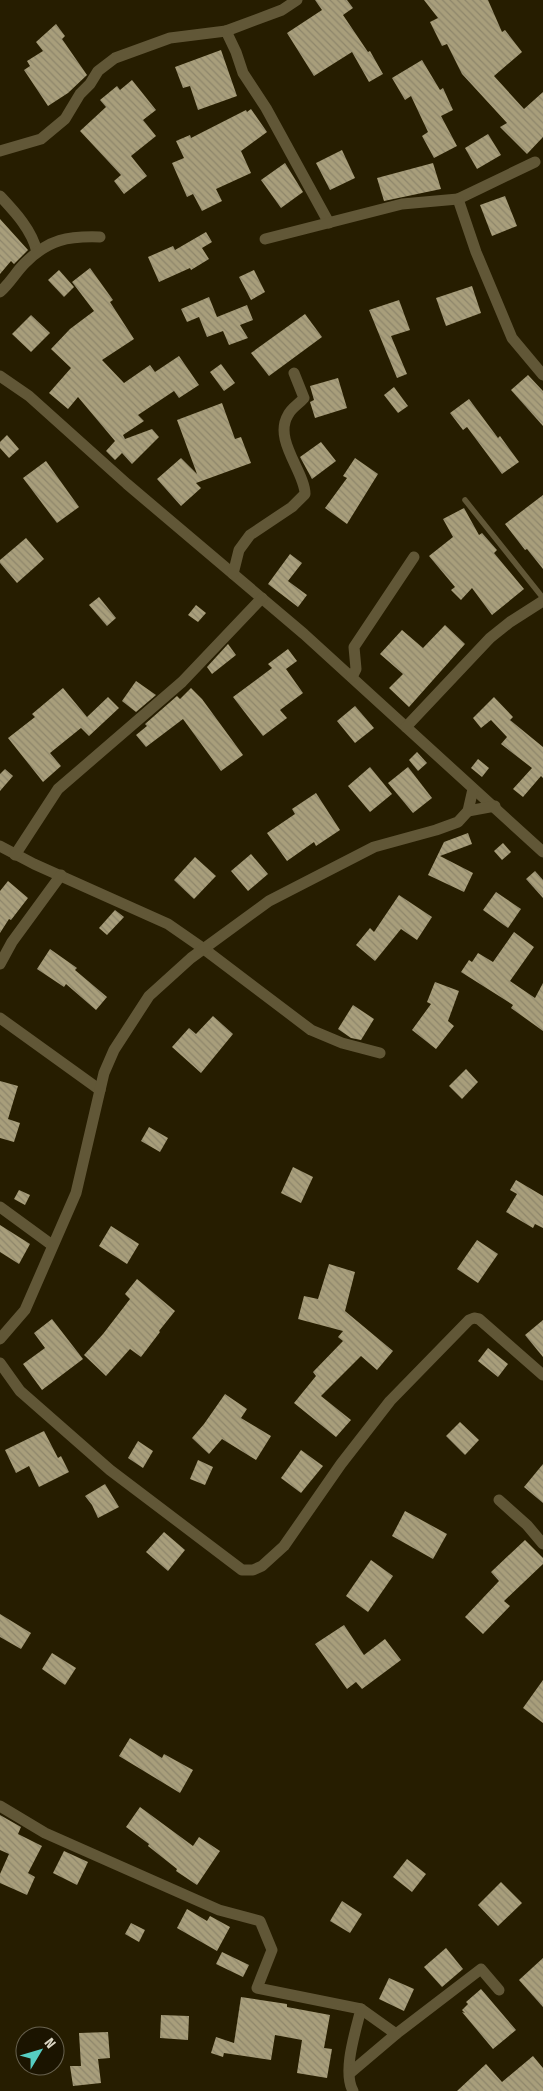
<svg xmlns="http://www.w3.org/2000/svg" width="543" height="2091" font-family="'Fira Sans Condensed',sans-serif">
<defs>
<pattern id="building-back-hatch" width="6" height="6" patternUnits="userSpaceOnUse" patternTransform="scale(1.25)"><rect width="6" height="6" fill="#a89e7b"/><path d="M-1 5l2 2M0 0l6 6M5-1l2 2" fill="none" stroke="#8e866b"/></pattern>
</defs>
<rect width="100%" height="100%" fill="#261d00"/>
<g fill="url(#building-back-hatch)">
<path d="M315,0H347L353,8L343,15L368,52L370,51L383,74L369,82L352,52L314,76L287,33L322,10Z"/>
<path d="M424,0H488L502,32L505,30L522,52L494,76L524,109L543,92V137L527,154L500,127L507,123L462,74L447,44L442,46L430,22L438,18Z"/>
<path d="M56,24L65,36L62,39L87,75L68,93L48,106L24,70L30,66L27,61L43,51L36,42Z"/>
<path d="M221,50L237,96L198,110L190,86L183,88L175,67Z"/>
<path d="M422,60L440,90L443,88L453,110L441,116L457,146L434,158L422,136L428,132L411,96L405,100L392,78Z"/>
<path d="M132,80L156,110L143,120L156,136L131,156L147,176L124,194L114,181L121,175L80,131L106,107L100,100L117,86L120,90Z"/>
<path d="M251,109L267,132L241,151L251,173L216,189L222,201L202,211L193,194L187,197L172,163L184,158L176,141L190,135L191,138L246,110L247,112Z"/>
<path d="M488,134L501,155L477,169L465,148Z"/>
<path d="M342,150L355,178L330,190L316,163Z"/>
<path d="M285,163L303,192L281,208L261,180Z"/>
<path d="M433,163L441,189L384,201L377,178Z"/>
<path d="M505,196L517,226L492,236L480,205Z"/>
<path d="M0,219L28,250L14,264L11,261L0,274Z"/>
<path d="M206,232L212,242L202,248L209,259L191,270L190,268L159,282L148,257L173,246L175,250Z"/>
<path d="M90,268L113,300L110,302L134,339L102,360L124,383L150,365L155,372L179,356L199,385L179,398L174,391L138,415L144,421L123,435L125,439L152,429L159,437L132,464L122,453L115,460L106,451L115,441L78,397L68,409L49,393L71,368L51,349L70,329L94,311L72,282Z"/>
<path d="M59,270L74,287L64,297L48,280Z"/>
<path d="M254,270L265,292L251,300L239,277Z"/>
<path d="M472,286L481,313L446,326L436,298Z"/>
<path d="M209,297L217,317L247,305L253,320L240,325L248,338L229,345L223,331L207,337L199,317L187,322L181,309Z"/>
<path d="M399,300L410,330L391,336L407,374L397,378L369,310Z"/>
<path d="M305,314L322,337L269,376L251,353Z"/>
<path d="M31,315L50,333L31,352L12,334Z"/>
<path d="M221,364L235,383L224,391L210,372Z"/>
<path d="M528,375L543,391V426L511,390Z"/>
<path d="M338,378L347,408L315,418L310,402L314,400L310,386Z"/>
<path d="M394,387L408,406L398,413L384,395Z"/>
<path d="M469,399L498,438L500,436L519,462L502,474L467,427L463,430L450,413Z"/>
<path d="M222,403L235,439L241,437L251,463L196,483L201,488L181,506L157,479L181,458L197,474L177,420Z"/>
<path d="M7,435L19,449L9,458L0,448V442Z"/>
<path d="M321,442L336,461L312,479L300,457Z"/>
<path d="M355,458L378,474L347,524L325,508L347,478L343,476Z"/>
<path d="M46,461L79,507L57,523L23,478Z"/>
<path d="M543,495V569L527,549L525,550L505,524Z"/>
<path d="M464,508L479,535L482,533L497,550L494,553L524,589L492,615L472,588L461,600L451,590L455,587L429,556L453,537L443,519Z"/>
<path d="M26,538L44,559L17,583L0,563V560Z"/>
<path d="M290,554L302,563L288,581L307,595L298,607L268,584Z"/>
<path d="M99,597L116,618L107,626L89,605Z"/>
<path d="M196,605L206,613L198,622L188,615Z"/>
<path d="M445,625L465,644L409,707L389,688L403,674L380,654L402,630L423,648Z"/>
<path d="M228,644L236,655L212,674L207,667Z"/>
<path d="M288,649L297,661L286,669L303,693L280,710L287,718L263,736L233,697L272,668L268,664Z"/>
<path d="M136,681L156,695L136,712L122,701Z"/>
<path d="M63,688L87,717L108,697L119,708L89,736L81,728L50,753L61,766L43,782L8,738L35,717L32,714Z"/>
<path d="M191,688L202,699L243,755L221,771L183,719L146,747L136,735L147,726L145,724L177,696L180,699Z"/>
<path d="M494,697L513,717L510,720L543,747V778L541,776L523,797L513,789L532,768L501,744L507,737L491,720L481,728L473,718Z"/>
<path d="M355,706L374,728L355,743L337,721Z"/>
<path d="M417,752L427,763L418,771L409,760Z"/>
<path d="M478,759L489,768L482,777L471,768Z"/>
<path d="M370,767L392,794L370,812L348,786Z"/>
<path d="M408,767L432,798L413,813L388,783Z"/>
<path d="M5,769L13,776L0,791V774Z"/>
<path d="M316,793L340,830L316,846L314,842L287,861L267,833L295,814L292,809Z"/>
<path d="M468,833L472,844L440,856L473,873L464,892L428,875L444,842Z"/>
<path d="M503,843L511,852L502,860L494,851Z"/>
<path d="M251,854L268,874L248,891L231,871Z"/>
<path d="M195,857L216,876L194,899L174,880Z"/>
<path d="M535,871L543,880V898L526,879Z"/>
<path d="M8,881L28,898L11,920L9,919L0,933V891Z"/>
<path d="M496,892L521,909L508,928L483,910Z"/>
<path d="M399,895L432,917L417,940L401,929L375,961L356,945L370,928L374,932Z"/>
<path d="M115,910L124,917L107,935L99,928Z"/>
<path d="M514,932L534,947L510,981L535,998L543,983V1031L511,1008L513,1005L461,972L469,960L472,962L478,953L493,962Z"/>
<path d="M50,949L77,968L75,970L107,997L96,1010L66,984L64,987L37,969Z"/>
<path d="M435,982L459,991L448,1021L454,1026L436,1049L412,1030L431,1004L427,1002Z"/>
<path d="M353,1005L374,1019L361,1040L351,1038L338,1029Z"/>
<path d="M213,1016L233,1034L201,1073L172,1047L189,1028L196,1034Z"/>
<path d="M466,1069L478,1082L462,1099L449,1086Z"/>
<path d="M0,1081L18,1086L8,1119L20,1123L14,1142L0,1138Z"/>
<path d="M149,1127L168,1138L160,1152L141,1141Z"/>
<path d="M293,1167L313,1177L301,1203L281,1193Z"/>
<path d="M516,1180L543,1196V1228L535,1224L533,1228L506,1212L517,1194L510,1190Z"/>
<path d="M19,1190L30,1195L25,1205L14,1199Z"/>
<path d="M0,1225L30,1244L19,1264L0,1252Z"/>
<path d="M111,1226L139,1244L127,1264L99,1246Z"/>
<path d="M477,1240L498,1254L478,1283L457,1269Z"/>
<path d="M329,1264L355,1272L345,1311L393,1351L377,1370L361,1356L321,1396L351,1420L336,1437L294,1403L316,1376L313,1372L343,1341L338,1337L343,1331L298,1319L304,1296L318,1299Z"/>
<path d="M137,1279L175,1311L159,1331L160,1332L141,1357L130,1349L106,1376L84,1355L103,1334L130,1299L125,1294Z"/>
<path d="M52,1319L83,1359L42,1390L23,1364L45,1348L34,1333Z"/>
<path d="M543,1320V1357L525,1335Z"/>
<path d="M488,1348L508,1364L498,1377L478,1361Z"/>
<path d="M225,1394L247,1409L241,1418L271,1436L256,1460L222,1439L209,1454L192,1438L204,1424Z"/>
<path d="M460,1422L479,1440L465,1455L446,1436Z"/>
<path d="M44,1431L58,1458L61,1456L69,1472L39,1487L29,1466L16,1473L5,1450Z"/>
<path d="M138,1441L153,1451L143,1468L128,1458Z"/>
<path d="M301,1450L323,1466L301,1493L281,1478Z"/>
<path d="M198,1460L213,1467L205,1485L190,1479Z"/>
<path d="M543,1464V1503L524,1487Z"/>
<path d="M105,1484L119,1507L98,1518L92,1505L85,1496Z"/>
<path d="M405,1511L447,1534L433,1559L392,1536Z"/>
<path d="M164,1532L185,1550L168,1571L146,1552Z"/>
<path d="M525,1540L543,1558V1564L504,1601L510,1606L483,1634L465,1617L499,1581L491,1572Z"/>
<path d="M371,1560L393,1576L368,1612L346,1596Z"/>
<path d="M0,1614L31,1633L21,1649L0,1637Z"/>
<path d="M344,1625L364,1655L385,1639L401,1660L362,1689L356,1682L347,1689L315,1644Z"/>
<path d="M52,1653L76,1668L65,1685L42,1669Z"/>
<path d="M543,1680V1723L523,1708Z"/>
<path d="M130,1738L162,1758L164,1754L193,1770L180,1793L119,1756Z"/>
<path d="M140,1807L193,1846L199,1837L220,1851L197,1885L176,1871L177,1869L148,1846L149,1844L126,1827Z"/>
<path d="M0,1815L21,1827L18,1834L42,1846L28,1873L35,1877L27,1895L0,1883V1874L9,1854L0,1850Z"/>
<path d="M64,1851L88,1862L77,1885L53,1873Z"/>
<path d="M407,1859L426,1874L412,1892L393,1877Z"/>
<path d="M501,1882L522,1903L498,1926L478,1905Z"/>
<path d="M342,1901L362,1914L350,1933L330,1921Z"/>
<path d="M187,1909L207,1921L210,1916L230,1927L217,1951L177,1928Z"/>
<path d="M131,1923L145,1930L139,1942L125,1934Z"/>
<path d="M446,1948L463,1969L442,1987L424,1967Z"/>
<path d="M222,1952L249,1965L243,1977L216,1964Z"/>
<path d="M543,1958V2007L519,1980Z"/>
<path d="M389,1978L414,1989L404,2011L379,1999Z"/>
<path d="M481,1989L516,2030L493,2049L462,2012L465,2013L462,2010L468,2004L466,2002Z"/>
<path d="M241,1997L287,2004V2007L330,2015L324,2048L332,2049L327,2078L297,2073L302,2040L275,2035L271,2060L224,2053L223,2057L211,2053L216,2037L234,2043Z"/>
<path d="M161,2015L189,2016L188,2040L160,2038Z"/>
<path d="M108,2032L110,2058L98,2059L101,2083L73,2086L70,2066H81L79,2033Z"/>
<path d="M533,2056L543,2068V2091H457L486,2064L502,2082Z"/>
</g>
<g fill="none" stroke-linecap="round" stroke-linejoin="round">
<path stroke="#615737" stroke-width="5.5" d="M465,500L543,598"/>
<g stroke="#615737" stroke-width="11">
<path d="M226,31L282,10L297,0"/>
<path d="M0,151L41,139L65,119L80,94L90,84L98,71L115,58L170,38L226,31L236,52L243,73L266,108L329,223"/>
<path d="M535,162L458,199L476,252L512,338L543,375"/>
<path d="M0,196C15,212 32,230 37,252"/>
<path d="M265,239L402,204L458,199"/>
<path d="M0,292C10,283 16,272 25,263C49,239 68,236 100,237"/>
<path d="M0,376L29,396L127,484L304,634L543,852"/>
<path d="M233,574L239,550L250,535L292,507L305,494C305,472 273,440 288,415C291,408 299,404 304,398L294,373"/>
<path d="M352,677L356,669L354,647L414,557"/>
<path d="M406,727L490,638L510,622L543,601"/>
<path d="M468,811L495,806"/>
<path d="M0,846L34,864L168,924L204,949L311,1030L342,1043L380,1053"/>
<path d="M15,855L58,789L182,682L262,598"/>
<path d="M0,964L12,942L61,875"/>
<path d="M0,1018L100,1090"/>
<path d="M0,1207L52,1245"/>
<path d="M0,1339L25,1310L76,1193L104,1073L114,1050L149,996L191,958L269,901L374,847L436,830L458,822L468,811L473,789"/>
<path d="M0,1363L20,1391L110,1470L242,1570H253L262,1566L284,1546L341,1464L390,1401L469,1320L474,1318L479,1319L543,1375"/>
<path d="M499,1500L527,1525L543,1544"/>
<path d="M0,1806L45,1833L219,1910L260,1921L272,1950L257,1988L361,2009C356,2030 342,2071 353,2091"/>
<path d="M396,2034L481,1969L499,1990"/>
<path d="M350,2073L396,2034L361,2009"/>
</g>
</g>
<g transform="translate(40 2051) rotate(52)"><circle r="24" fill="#1b1400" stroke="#68624e"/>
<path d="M0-4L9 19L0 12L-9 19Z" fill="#56cec2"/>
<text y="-8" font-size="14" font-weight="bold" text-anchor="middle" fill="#dbd6c4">N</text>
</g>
</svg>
